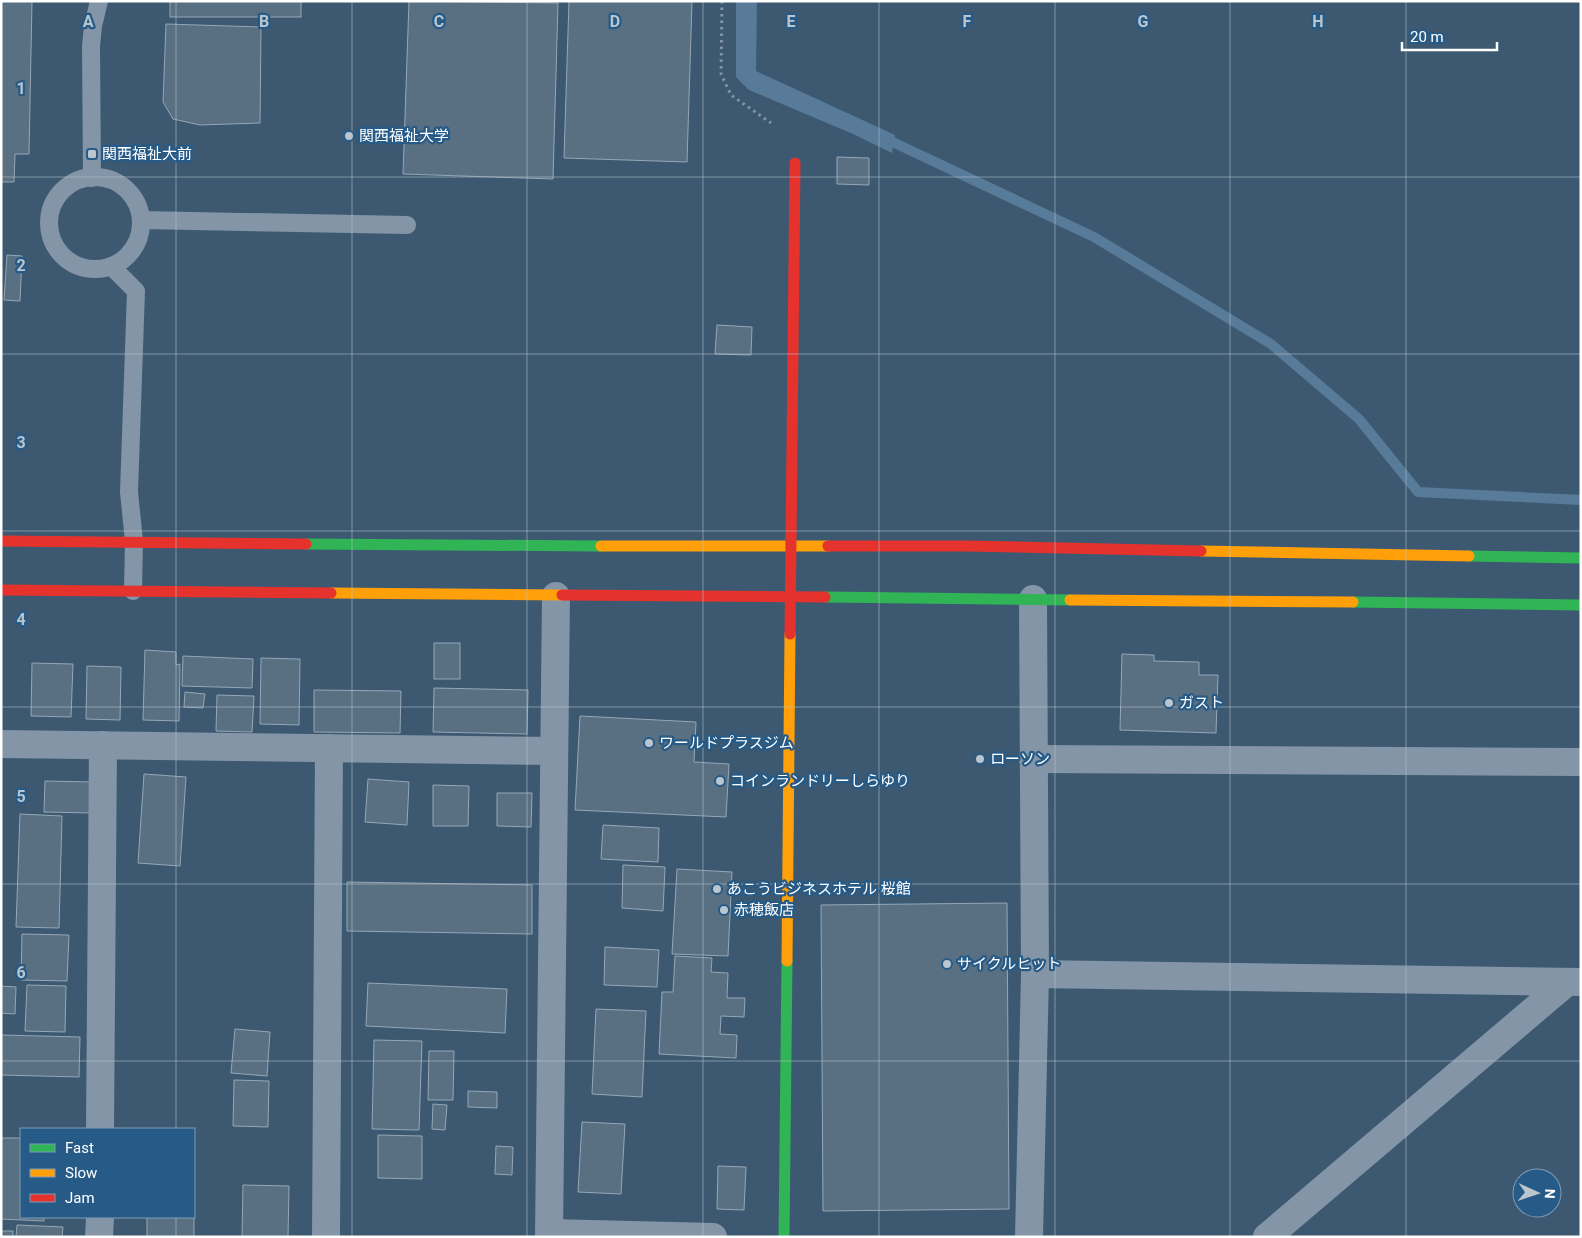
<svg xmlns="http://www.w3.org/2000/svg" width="1582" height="1238" font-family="Roboto,'Noto Sans JP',sans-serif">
<rect width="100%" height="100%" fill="#3c5971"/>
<path fill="#587b99" d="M736,1H757L756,71L895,135L892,153L853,134L749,90L736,77Z"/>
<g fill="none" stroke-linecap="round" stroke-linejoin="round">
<path stroke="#587b99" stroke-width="10" d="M882,137L1094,237L1271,344L1359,419L1418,492L1581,500"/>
</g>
<g fill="#597083" stroke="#96a7b5">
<path d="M1,1H32L29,154H15L14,182H1Z"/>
<rect x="170" y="1" width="131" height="16"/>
<path d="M409,1L558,3L553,179L403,174Z"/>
<path d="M569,1H692L687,162L564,158Z"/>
<path d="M166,24L261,27L260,123L200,125L173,119L163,102Z"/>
<path d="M837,157L869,158V185L837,184Z"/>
<path d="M7,255L22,256L20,301L4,300Z"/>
<path d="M717,325L752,327L751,355L715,354Z"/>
<rect x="434" y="643" width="26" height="36"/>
<path d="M145,650L176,652V665L180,664L179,721L143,720Z"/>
<path d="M1122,654L1154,655V661L1199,662V675H1218L1216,733L1120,730Z"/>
<path d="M183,656L253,659L252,688L182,686Z"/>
<path d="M261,658L300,659L299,725L260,724Z"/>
<path d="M32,663L73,664L71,717L31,716Z"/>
<path d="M87,666L121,667L120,720L86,719Z"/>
<path d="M434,688L528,690L527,734L433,732Z"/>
<path d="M314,690L401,691L400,733L314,732Z"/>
<path d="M185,692L205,694L203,708L184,707Z"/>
<path d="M217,695L254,696L252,732L216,731Z"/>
<path d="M580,716L696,722L694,762L729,764L726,817L575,810Z"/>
<path d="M144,774L186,777L180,866L138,863Z"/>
<path d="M368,779L409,782L407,825L365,822Z"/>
<path d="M45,781L92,782V813L44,812Z"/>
<path d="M433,785L469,786L468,826H433Z"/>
<path d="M497,793H532L531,827L497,826Z"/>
<path d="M20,814L62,816L59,928L16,927Z"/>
<path d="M603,825L659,828L658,862L601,859Z"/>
<path d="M623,865L665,867L663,911L622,908Z"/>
<path d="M677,869L732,872L728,956L672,954Z"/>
<path d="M347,882L532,885V934L347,931Z"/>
<path d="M1007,903L1009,1209L823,1211L821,905Z"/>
<path d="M22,934L69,935L67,981L21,980Z"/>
<path d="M605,947L659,950L657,987L604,985Z"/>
<path d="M675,956L712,958L711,972L728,973L727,998H745L744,1017L721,1016L720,1034L737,1035L736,1058L659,1054L662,992H673Z"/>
<path d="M368,983L507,989L505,1033L366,1026Z"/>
<path d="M27,985L66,986L65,1032L25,1031Z"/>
<path d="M1,986L16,987L15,1014L1,1013Z"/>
<path d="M596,1009L646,1011L642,1097L592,1094Z"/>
<path d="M235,1029L270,1032L267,1076L231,1073Z"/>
<path d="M1,1035L80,1037L79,1077L1,1075Z"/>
<path d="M374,1040L422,1041L419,1130L372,1129Z"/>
<path d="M429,1051H454L453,1100H428Z"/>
<path d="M234,1080L269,1081L268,1127L233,1126Z"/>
<path d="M468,1091L497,1092V1108L468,1107Z"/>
<path d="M433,1104L447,1105L445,1130L432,1129Z"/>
<path d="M582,1122L625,1124L621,1194L578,1192Z"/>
<path d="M378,1135L422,1136V1179L378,1178Z"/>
<path d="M1,1138H21V1217H44V1221L1,1219Z"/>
<path d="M496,1146L513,1147L512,1175L495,1174Z"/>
<path d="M718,1166L746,1167L744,1210L717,1209Z"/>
<path d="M243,1185L289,1186L288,1237H242Z"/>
<path d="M194,1187V1237H147V1217H194Z"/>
<path d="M17,1225L63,1227L62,1237H16Z"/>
<rect x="1" y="1231" width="12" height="6"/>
</g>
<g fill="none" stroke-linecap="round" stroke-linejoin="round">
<path stroke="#8395a6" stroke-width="3" stroke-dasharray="2.5 4" stroke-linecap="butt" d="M722,1L721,74L731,95L771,123"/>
<g stroke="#8395a6" stroke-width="18">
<circle cx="95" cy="223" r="46"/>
<path d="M92,178L91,46L93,26L99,1"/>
<path d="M141,220L407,225"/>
<path d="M111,266L136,291L129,492L134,541L133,591"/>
</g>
<g stroke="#8395a6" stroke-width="28">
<path d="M1,744L554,751"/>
<path d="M1033,759L1581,762"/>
<path d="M1035,974L1581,982"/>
<path d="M100,1129L103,745"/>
<path d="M550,1233L713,1237"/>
<path d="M99,1237L100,1217"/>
<path d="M326,1237L329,748"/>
<path d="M549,1237L556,596"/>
<path d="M1029,1237L1035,974L1033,599"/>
<path d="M1267,1237L1567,982"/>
</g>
<g stroke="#30b455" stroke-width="11">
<path d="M306,544L601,546"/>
<path d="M1469,556L1581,558"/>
<path d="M825,597L1070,600"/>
<path d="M1353,602L1581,605"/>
<path d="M784,1237L787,961"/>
</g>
<g stroke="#ff9f0a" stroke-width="11">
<path d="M601,546H828"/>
<path d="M1201,551L1469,556"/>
<path d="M331,593L562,595"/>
<path d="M1070,600L1353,602"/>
<path d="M787,961L790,634"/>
</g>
<g stroke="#e5322d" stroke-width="11">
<path d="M1,541L306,544"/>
<path d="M828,546H965L1201,551"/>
<path d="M1,590L331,593"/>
<path d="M562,595L825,597"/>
<path d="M790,634L795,163"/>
</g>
</g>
<path fill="none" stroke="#bbc5cd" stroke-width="1" stroke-opacity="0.55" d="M176,1V1129M352,1V1237M527,1V1237M703,1V1237M879,1V1237M1055,1V1237M1230,1V1237M1406,1V1237M1,177H1581M1,354H1581M1,531H1581M1,707H1581M1,884H1581M1,1061H1581M176,1217V1237"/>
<g fill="#bbc5cd" stroke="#265a87" stroke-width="2">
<circle cx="349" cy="136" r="5"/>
<rect x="87" y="149" width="10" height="10" rx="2.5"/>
<circle cx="1169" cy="703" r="5"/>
<circle cx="649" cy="743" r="5"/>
<circle cx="980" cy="759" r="5"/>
<circle cx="720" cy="781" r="5"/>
<circle cx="717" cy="889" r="5"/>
<circle cx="724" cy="910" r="5"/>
<circle cx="947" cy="964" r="5"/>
</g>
<g text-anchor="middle" stroke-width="4.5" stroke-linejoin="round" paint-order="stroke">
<g font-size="15" fill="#fff" stroke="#265a87" text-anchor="start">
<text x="359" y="141">関西福祉大学</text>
<text x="102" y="159">関西福祉大前</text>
<text x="1179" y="708">ガスト</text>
<text x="659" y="748">ワールドプラスジム</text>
<text x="990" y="764">ローソン</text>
<text x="730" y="786">コインランドリーしらゆり</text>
<text x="727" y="894">あこうビジネスホテル 桜館</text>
<text x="734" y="915">赤穂飯店</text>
<text x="957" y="969">サイクルヒット</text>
</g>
</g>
<g font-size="16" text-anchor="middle" font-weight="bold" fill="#bbc5cd" stroke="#265a87" stroke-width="4.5" stroke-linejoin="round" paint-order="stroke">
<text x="88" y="27">A</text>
<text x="264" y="27">B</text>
<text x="439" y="27">C</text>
<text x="615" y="27">D</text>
<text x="791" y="27">E</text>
<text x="967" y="27">F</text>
<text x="1143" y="27">G</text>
<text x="1318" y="27">H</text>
<text x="21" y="94">1</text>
<text x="21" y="271">2</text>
<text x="21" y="448">3</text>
<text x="21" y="625">4</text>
<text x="21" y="802">5</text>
<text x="21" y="978">6</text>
</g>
<rect width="1582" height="1238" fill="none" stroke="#ffffff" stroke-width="5"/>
<rect x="20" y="1128" width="175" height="90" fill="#265a87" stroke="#7d9cb7"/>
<rect x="30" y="1144" width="25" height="8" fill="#30b455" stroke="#7d9cb7"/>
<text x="65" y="1153" font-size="15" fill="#ffffff">Fast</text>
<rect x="30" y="1169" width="25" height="8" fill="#ff9f0a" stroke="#7d9cb7"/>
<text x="65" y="1178" font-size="15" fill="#ffffff">Slow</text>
<rect x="30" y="1194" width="25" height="8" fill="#e5322d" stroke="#7d9cb7"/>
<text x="65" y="1203" font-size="15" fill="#ffffff">Jam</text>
<g transform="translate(1537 1193) rotate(93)"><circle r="24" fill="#265a87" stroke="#7d9cb7"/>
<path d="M0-4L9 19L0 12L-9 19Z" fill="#bbc5cd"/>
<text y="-8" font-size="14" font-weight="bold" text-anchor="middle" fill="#ffffff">N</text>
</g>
<path d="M1402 42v8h95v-8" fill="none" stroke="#ffffff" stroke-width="2.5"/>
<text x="1410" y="42" font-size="15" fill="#ffffff" stroke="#265a87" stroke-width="4" paint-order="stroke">20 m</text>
</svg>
